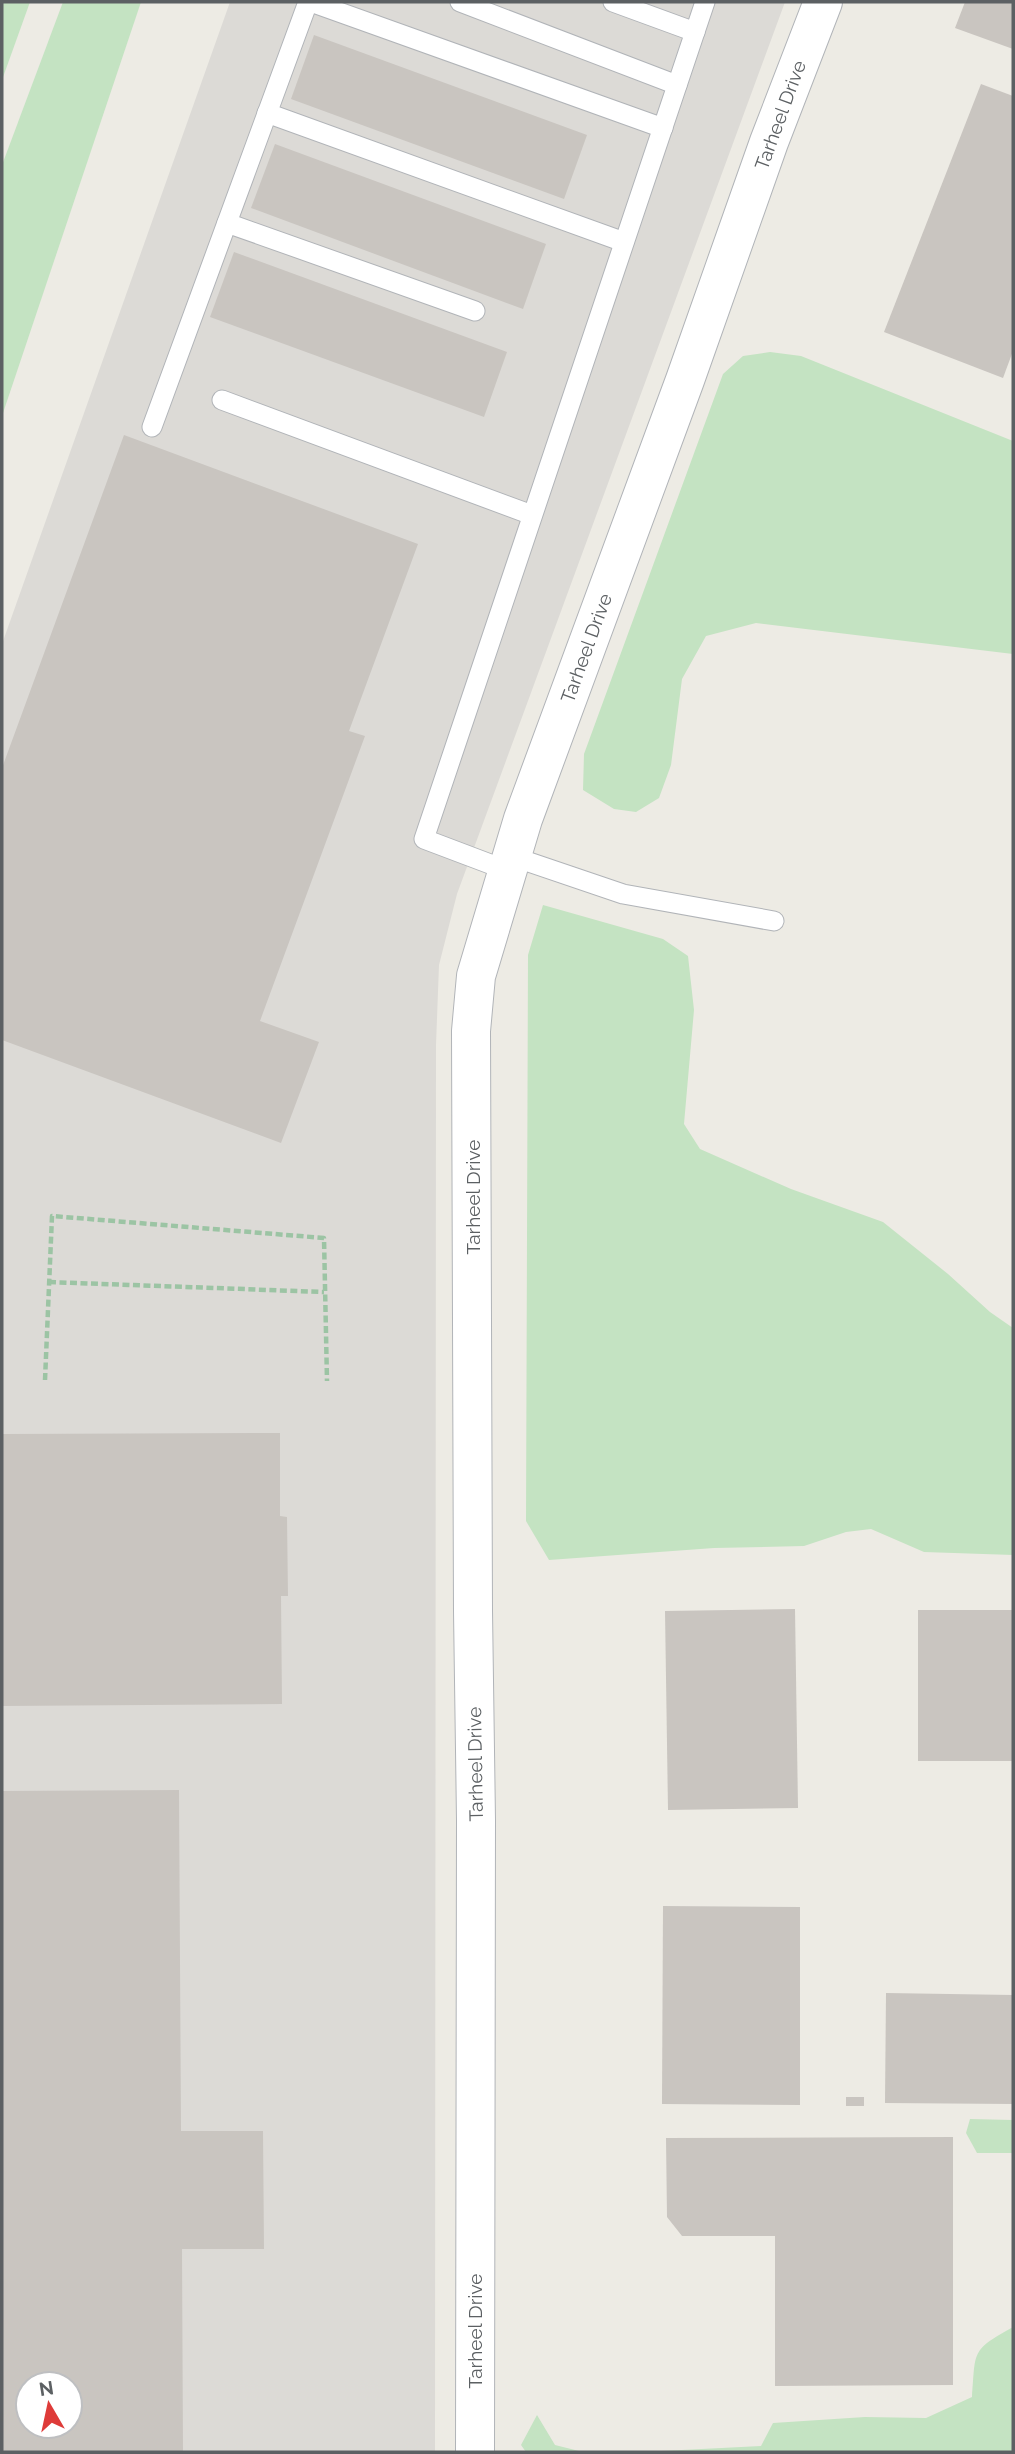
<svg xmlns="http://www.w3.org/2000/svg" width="1015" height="2454" font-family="Raleway,sans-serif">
<rect width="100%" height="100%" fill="#edebe4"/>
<path fill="#dcdad6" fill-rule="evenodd" d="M230,2H785L457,894L439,965L436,1045L435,2452H2V644ZM28,2384H70V2426H28Z"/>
<g fill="#c4e3c2">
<path d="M2,2H30L2,80Z"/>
<path d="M63,2H141L2,416V165Z"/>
<path d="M770,352L801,356L1013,441V654L756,623L706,636L682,679L671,765L659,798L636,812L614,809L583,790L584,754L723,374L743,356Z"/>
<path d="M543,905L663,939L688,956L694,1010L684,1124L700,1149L791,1189L883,1222L948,1274L990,1312L1013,1328V1555L924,1552L871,1529L846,1532L804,1546L714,1548L549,1560L526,1521L528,955Z"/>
<path d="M970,2119L1013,2120V2153H977L966,2133Z"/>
<path d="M1013,2320V2452H642L761,2446L773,2423L865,2417L926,2418L972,2397C976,2351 970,2351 1013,2327Z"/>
<path d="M537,2415L555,2445L583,2452H526L521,2445Z"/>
</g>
<g fill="#c9c5c0" fill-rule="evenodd">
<path d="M965,2H1013V49L955,28Z"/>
<path d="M314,35L587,135L564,199L291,99Z"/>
<path d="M981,84L1013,96V351L1003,378L884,332Z"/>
<path d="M275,144L546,244L523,309L251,208Z"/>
<path d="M234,252L507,352L484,417L210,317Z"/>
<path d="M124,435L418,544L349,731L365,736L260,1021L319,1042L281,1143L2,1040V768Z"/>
<path d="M280,1433V1516L287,1517L288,1596H281L282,1704L2,1706V1434Z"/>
<path d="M795,1609L798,1808L668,1810L665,1611Z"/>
<rect x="918" y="1610" width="95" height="151"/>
<path d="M179,1790L181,2131H263L264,2249H182L183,2452H2V1791ZM28,2384H70V2426H28Z"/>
<path d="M663,1906L800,1907V2105L662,2104Z"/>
<path d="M886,1993L1013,1995V2104L885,2103Z"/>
<rect x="846" y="2097" width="18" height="9"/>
<path d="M953,2137V2385L775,2386V2236H682L667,2217L666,2138Z"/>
</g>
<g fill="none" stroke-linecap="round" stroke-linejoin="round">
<g stroke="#b1b4b8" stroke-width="21">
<g id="service">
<path d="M311,2L663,128"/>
<path d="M460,2L677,85"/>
<path d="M613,2L695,32"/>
<path d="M267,113L624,242"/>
<path d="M227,223L475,311"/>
<path d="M222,400L532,515"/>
<path d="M152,427L308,2"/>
<path d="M511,856L623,894L774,921"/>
<path d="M506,870L424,839L705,2"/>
</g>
</g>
<g stroke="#b1b4b8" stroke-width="40">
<path id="minor" d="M475,2452L476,1820L473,1611L471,1031L476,976L523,819L685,380L769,142L823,2"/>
</g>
<g stroke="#9cc4a4" stroke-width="4.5" stroke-dasharray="7 3.5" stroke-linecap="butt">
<path d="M49,1282L324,1292"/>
<path d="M45,1380L52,1216L324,1238L327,1381"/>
</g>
<use href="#service" stroke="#fff" stroke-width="19"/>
<use href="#minor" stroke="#fff" stroke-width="38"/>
</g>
<g text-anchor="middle" stroke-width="6" stroke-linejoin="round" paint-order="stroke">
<g font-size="19" fill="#5c6063" stroke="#fff">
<text transform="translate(780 115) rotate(-70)" y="7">Tarheel Drive</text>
<text transform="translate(586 648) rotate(-70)" y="7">Tarheel Drive</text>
<text transform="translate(473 1197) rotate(-90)" y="7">Tarheel Drive</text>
<text transform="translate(475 1764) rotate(-91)" y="7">Tarheel Drive</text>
<text transform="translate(475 2331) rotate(-90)" y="7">Tarheel Drive</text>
</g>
</g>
<rect width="1015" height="2454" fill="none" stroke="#5c6063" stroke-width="7"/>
<g transform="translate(49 2405) rotate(351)"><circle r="33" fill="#ffffff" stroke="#bebfc1" stroke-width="2"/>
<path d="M0-5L12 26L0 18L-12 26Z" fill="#de3b39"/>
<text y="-10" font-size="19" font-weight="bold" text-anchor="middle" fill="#5c6063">N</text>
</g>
</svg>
